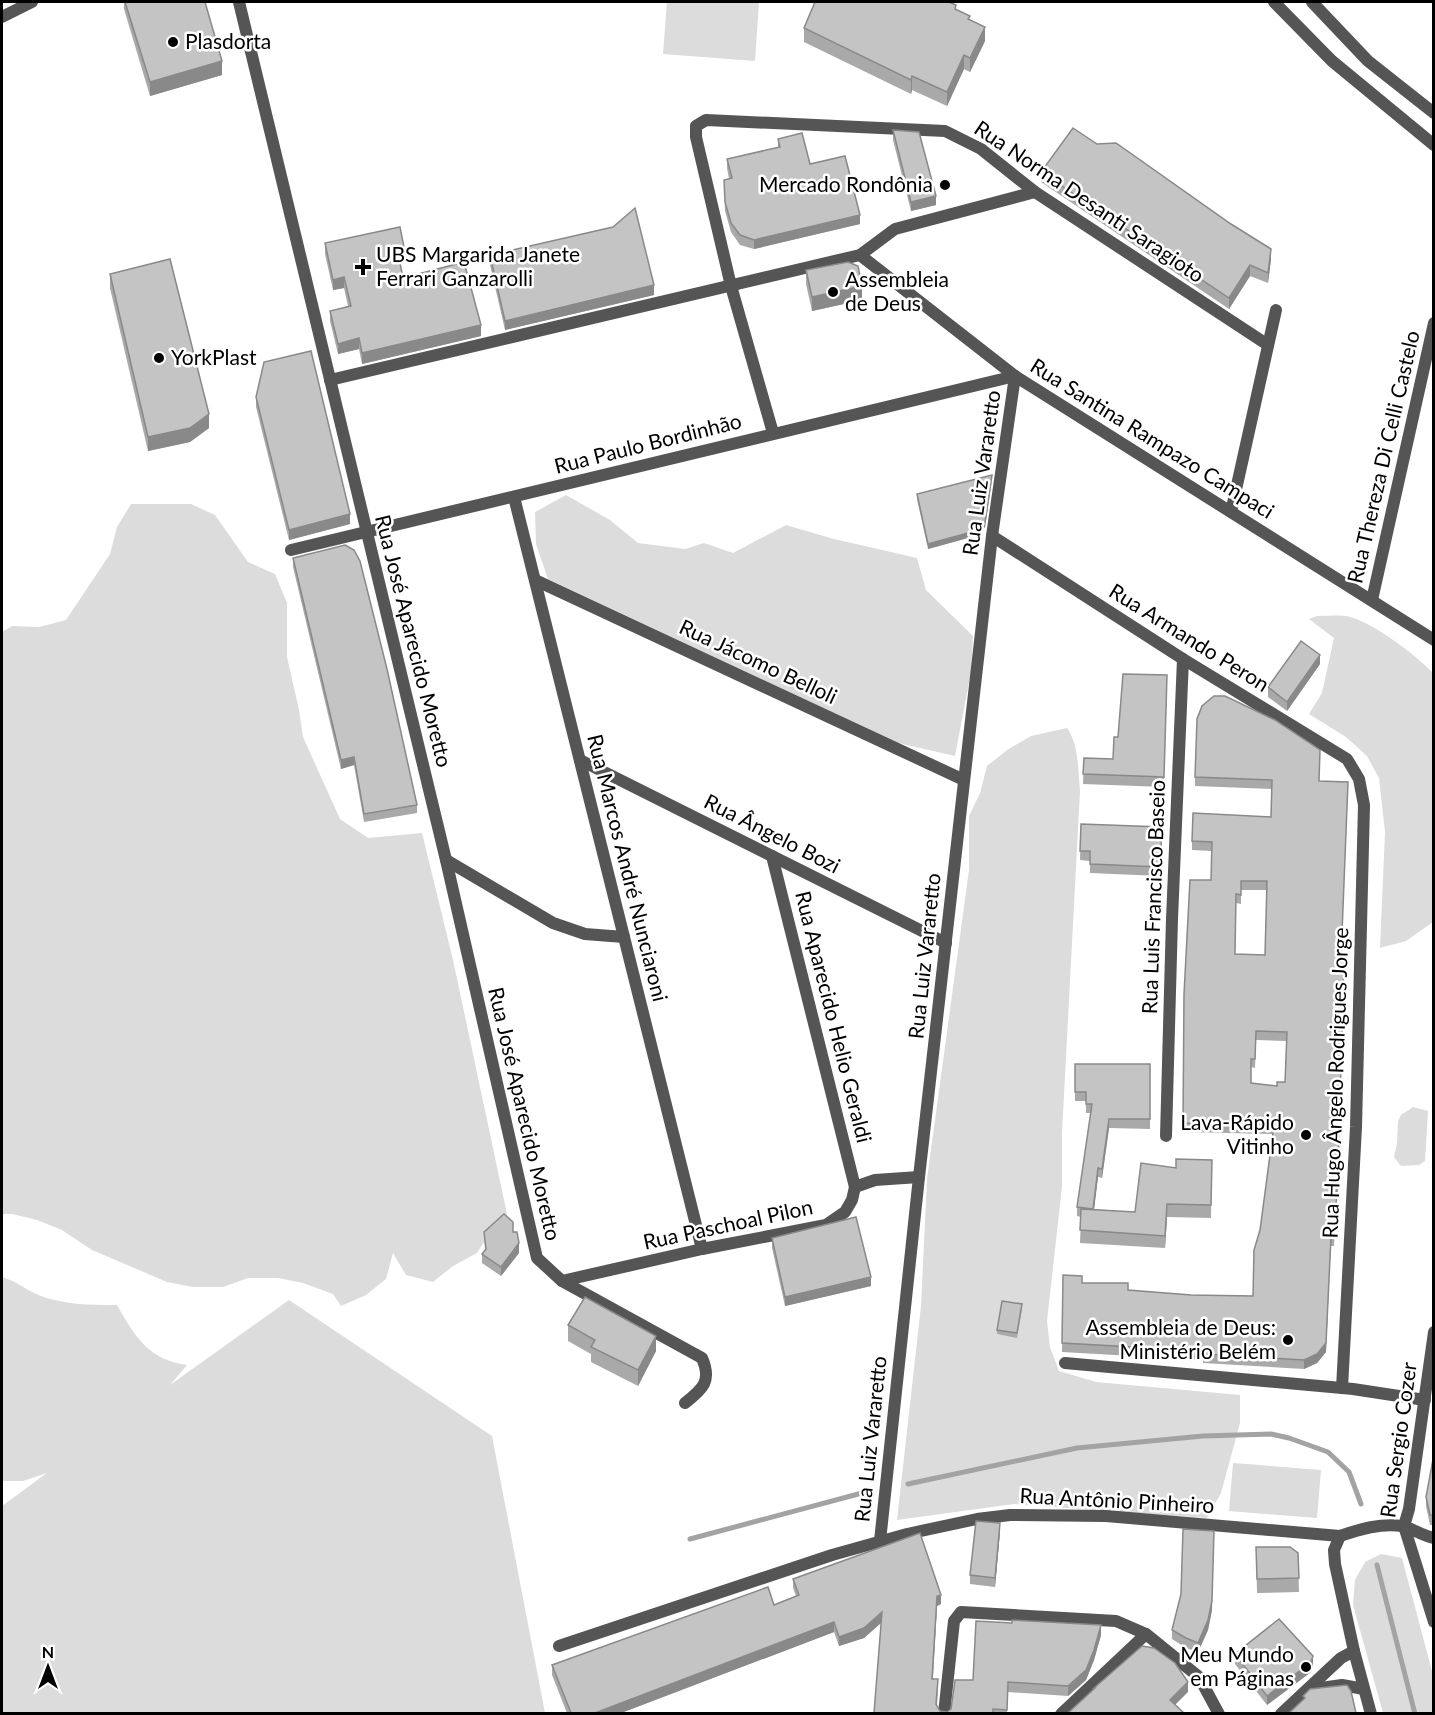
<svg xmlns="http://www.w3.org/2000/svg" width="1435" height="1715" font-family="Lato,sans-serif">
<rect width="100%" height="100%" fill="#fff"/>
<g fill="#dcdcdc">
<path d="M667,2H759L755,61L663,54Z"/>
<path d="M566,495L610,520L638,543L685,549L704,543L733,553L786,525L834,539L917,558L926,590L973,636L971,672L955,756L898,743L548,579L536,544L535,512Z"/>
<path d="M131,504H191L215,515L248,562L275,574L287,603V657L299,710L303,737L340,819L368,838L422,833L453,960L507,1214L504,1223L484,1242L477,1253L453,1266L433,1282L406,1275L393,1253L386,1279L366,1295L341,1306L333,1294L303,1283L278,1278H248L223,1287H193L167,1282L92,1250L62,1230L37,1220L12,1214H2V632L12,626L39,627L66,620L110,554L117,527Z"/>
<path d="M1317,616C1327,616 1337,615 1346,616C1370,620 1416,655 1433,673V922L1406,941L1380,948L1385,832L1379,778L1367,756L1346,737L1309,714L1322,693L1334,638L1309,619Z"/>
<path d="M1067,728C1079,745 1078,771 1080,791L1062,1133V1187L1047,1321L1050,1347L1059,1371L1096,1382L1240,1395V1423L1221,1493L1207,1518L1014,1504L897,1520L921,1306L927,1179L969,870V816L980,793L987,766L1007,750L1031,736Z"/>
<path d="M1413,1107L1428,1111L1425,1161L1419,1165L1401,1166L1394,1157L1397,1143L1398,1121L1401,1115Z"/>
<path d="M2,1277C15,1281 24,1288 36,1294C61,1305 91,1305 117,1305C135,1337 149,1360 187,1365L170,1385L289,1300L492,1436L545,1713H2V1506L47,1473L23,1481H2Z"/>
<path d="M1233,1463L1321,1470L1317,1518L1229,1511Z"/>
<path d="M1381,1554L1402,1558L1433,1675V1713H1383L1353,1605L1355,1580L1365,1562Z"/>
</g>
<g fill="none" stroke-linecap="round" stroke-linejoin="round">
<g stroke="#a3a3a3" stroke-width="5">
<path d="M908,1484L1077,1448L1203,1436L1271,1434L1289,1438L1328,1452L1349,1472L1361,1504"/>
<path d="M690,1539L862,1493"/>
<path d="M1377,1565L1415,1714"/>
</g>
<g stroke="#555" stroke-width="12">
<path d="M239,2L446,860L537,1258L562,1281L702,1358C712,1381 703,1389 685,1403"/>
<path d="M1274,2L1332,61L1434,145"/>
<path d="M1312,2L1368,61L1434,113"/>
<path d="M2,17L32,2"/>
<path d="M860,255L1015,376L1434,640"/>
<path d="M330,380L860,255L895,229L1035,192"/>
<path d="M773,433L731,286L696,137V126L706,120L945,131L981,149L1035,192L1268,345"/>
<path d="M514,497L702,1249"/>
<path d="M1231,512L1276,310"/>
<path d="M992,536L1183,659L1347,759L1359,779L1364,805L1356,1127L1342,1388"/>
<path d="M291,550L1015,376"/>
<path d="M535,580L964,780"/>
<path d="M1372,600L1434,323"/>
<path d="M580,760L946,943"/>
<path d="M772,856L855,1187"/>
<path d="M446,860L553,923L585,934L624,937"/>
<path d="M1166,1136L1172,919L1183,659"/>
<path d="M562,1281L702,1249L826,1225L845,1212L852,1200L855,1187L875,1180L919,1177"/>
<path d="M1434,1332L1409,1509L1404,1526L1434,1622"/>
<path d="M1065,1363L1353,1389L1425,1400"/>
<path d="M1340,1536L1334,1550L1335,1564L1354,1651L1371,1714"/>
<path d="M880,1541L919,1177L992,536L1015,376"/>
<path d="M559,1646L832,1555L907,1534L977,1519L1010,1515L1106,1516L1340,1536C1360,1529 1381,1523 1402,1526C1412,1528 1422,1536 1434,1538"/>
<path d="M1307,1690L1342,1685L1364,1689"/>
<path d="M944,1714L954,1621L961,1612L1116,1621L1146,1634L1199,1677L1219,1714"/>
<path d="M1061,1714L1146,1634"/>
<path d="M1281,1714L1341,1658L1354,1651"/>
</g>
</g>
<g fill="#a9a9a9" fill-rule="evenodd">
<path d="M124,2H205L222,75L150,96L124,9Z"/>
<path d="M956,9L970,20L985,41L970,72L964,69L947,106L912,90L911,94L804,42V28Z"/>
<path d="M893,130L936,205L911,211L893,140Z"/>
<path d="M778,139L810,164L860,224L754,249L740,245L731,232L725,211L724,180L729,179L727,168V159L778,147Z"/>
<path d="M1097,144L1271,259L1268,283L1250,276L1229,309L1041,182V172Z"/>
<path d="M325,243L404,247V257L399,258L403,278L481,336L362,364L359,349L338,354L330,321V311L348,306L344,288L333,290L325,254Z"/>
<path d="M490,255L654,295L505,330L490,265Z"/>
<path d="M806,270L862,300L812,311L806,284Z"/>
<path d="M110,274L209,428L190,442L148,451L110,288Z"/>
<path d="M256,397L350,524L289,540L256,407Z"/>
<path d="M992,480L985,527L975,536L928,549L917,499V494Z"/>
<path d="M293,558L417,805V813L364,822L354,765L341,769L293,567Z"/>
<path d="M1320,664L1287,711L1268,697V687Z"/>
<path d="M1167,675L1164,787L1083,784L1084,758L1113,759L1118,737Z"/>
<path d="M1195,777L1319,781L1341,958L1344,967L1338,1182L1334,1246H1331L1329,1279L1326,1352L1317,1363L1304,1369L1203,1363V1360L1062,1352L1063,1275L1082,1283L1128,1290L1191,1295L1253,1296L1273,1134L1183,1132L1184,994L1211,880L1212,851L1192,850V841L1271,817L1272,789L1195,786ZM1241,890H1267L1265,955L1235,954L1236,903L1241,904ZM1256,1040L1287,1041L1285,1082L1277,1086L1251,1083V1067L1255,1068Z"/>
<path d="M1081,824L1162,827L1160,876L1090,873V861L1080,860Z"/>
<path d="M1075,1064H1150V1129L1109,1128L1102,1178L1098,1177L1094,1209L1135,1212L1176,1168L1212,1160L1211,1218L1167,1217L1165,1248L1080,1243L1081,1217L1077,1216V1207L1091,1113H1086V1101H1075Z"/>
<path d="M484,1232H513L519,1253L501,1276L482,1263V1254L485,1250Z"/>
<path d="M772,1238L871,1286L785,1306L772,1248Z"/>
<path d="M1022,1309L1017,1338L997,1334V1330Z"/>
<path d="M568,1325L656,1351L638,1386L591,1362V1354L568,1341Z"/>
<path d="M1434,1454V1525H1430L1426,1506V1497Z"/>
<path d="M1000,1532L995,1587L970,1584V1575Z"/>
<path d="M1256,1547L1298,1553L1299,1592L1257,1593Z"/>
<path d="M793,1579L941,1604L937,1606L933,1679L938,1689L937,1706L940,1711L947,1712L951,1709L973,1680L1101,1635L1094,1660L1086,1680L1068,1696L1008,1692L1007,1713H874L881,1623L864,1638L839,1646L834,1632L621,1713H567L552,1675V1665L774,1605L796,1596L793,1588Z"/>
<path d="M1212,1610L1208,1630L1198,1652L1186,1648L1172,1639V1630Z"/>
<path d="M1235,1654L1313,1665L1311,1672L1267,1705L1235,1664Z"/>
</g>
<g fill="#898989">
<path d="M985,27V41L970,72V58Z"/>
<path d="M964,55V69L947,106V92Z"/>
<path d="M222,61V75L150,96V82Z"/>
<path d="M912,76V90L911,94V80Z"/>
<path d="M936,196V205L911,211V202Z"/>
<path d="M860,215V224L754,249V240Z"/>
<path d="M1271,249V259L1268,283V273Z"/>
<path d="M1250,265V276L1229,309V298Z"/>
<path d="M344,277V288L333,290V280Z"/>
<path d="M654,285V295L505,330V321Z"/>
<path d="M862,286V300L812,311V297Z"/>
<path d="M481,325V336L362,364V353Z"/>
<path d="M359,338V349L338,354V344Z"/>
<path d="M209,414V428L190,442L148,451V437Z"/>
<path d="M992,475L985,527L975,536L928,549V544Z"/>
<path d="M350,514V524L289,540V530Z"/>
<path d="M1320,655V664L1287,711V702Z"/>
<path d="M354,757V765L341,769V760Z"/>
<path d="M1109,1119V1128L1102,1178V1169Z"/>
<path d="M1098,1168V1177L1093,1218V1209Z"/>
<path d="M1167,1204V1217L1165,1248V1236Z"/>
<path d="M1331,1237L1326,1352L1317,1363L1304,1369V1360L1329,1270Z"/>
<path d="M519,1243V1253L501,1276V1267Z"/>
<path d="M871,1277V1286L785,1306V1297Z"/>
<path d="M656,1336V1351L638,1386V1370Z"/>
<path d="M1000,1523V1532L995,1587V1578Z"/>
<path d="M1214,1531L1212,1610L1208,1630L1198,1652V1643Z"/>
<path d="M941,1595V1604L937,1606L932,1689L937,1596Z"/>
<path d="M882,1612V1622L864,1638L839,1646V1637Z"/>
<path d="M834,1622V1632L621,1713H595Z"/>
<path d="M1101,1625V1635L1094,1660L1086,1680L1068,1696V1686Z"/>
<path d="M1313,1656V1665L1311,1672L1267,1705V1696Z"/>
<path d="M1188,1682V1692L1170,1710V1700Z"/>
</g>
<g fill="#c4c4c4" stroke="#898989" stroke-width="1.5" fill-rule="evenodd">
<path d="M125,2H205L222,61L150,82Z"/>
<path d="M815,2H949L956,5L955,9L970,16L968,19L985,27L970,58L964,55L947,92L912,76L911,80L804,28Z"/>
<path d="M1073,128L1097,144L1116,143L1231,224L1271,249L1268,273L1250,265L1229,298L1041,172Z"/>
<path d="M893,130L919,132L936,196L911,202Z"/>
<path d="M802,133L810,164L845,156L860,215L754,240L740,235L731,223L725,202L724,180L732,178L727,159L780,147L778,139Z"/>
<path d="M635,208L654,285L505,321L490,255L613,227Z"/>
<path d="M400,227L404,247L397,248L403,278L464,262L481,325L362,353L359,338L338,344L330,311L351,306L344,277L333,280L325,243Z"/>
<path d="M170,259L209,414L190,428L148,437L110,274Z"/>
<path d="M848,262L858,266L862,286L812,297L806,270Z"/>
<path d="M311,351L350,514L289,530L256,397L264,362Z"/>
<path d="M992,475L985,522L975,531L928,544L917,494Z"/>
<path d="M345,545L354,550L360,561L387,669L417,805L364,814L354,757L341,760L293,558Z"/>
<path d="M1301,641L1320,655L1287,702L1268,687Z"/>
<path d="M1123,674L1167,675L1164,777L1083,774L1084,758L1113,759L1114,737H1118Z"/>
<path d="M1214,696H1225L1275,720L1320,750L1319,781L1348,782L1341,958H1344L1338,1173L1334,1237H1331L1326,1343L1317,1354L1304,1360L1203,1354L1204,1351L1062,1343L1063,1275L1082,1276V1283H1128V1290L1191,1295L1253,1296L1254,1250L1260,1230L1274,1125L1183,1123L1184,994L1190,880H1211L1212,842L1192,841L1193,813L1271,817L1272,780L1195,777L1197,719L1202,706ZM1241,881H1267L1265,955L1235,954L1236,894L1241,895ZM1256,1031L1287,1032L1285,1082H1277V1086L1251,1083V1059H1255Z"/>
<path d="M1081,824L1162,827L1160,867L1090,864V851H1080Z"/>
<path d="M1075,1064H1150V1119H1109L1102,1169L1098,1168L1093,1209L1077,1207L1092,1104H1086V1092H1075Z"/>
<path d="M1176,1159L1212,1160L1211,1205L1167,1204L1165,1236L1080,1230L1081,1209L1135,1212L1141,1163L1176,1168Z"/>
<path d="M504,1214L513,1222V1232H517L519,1243L501,1267L482,1254L486,1249L484,1232Z"/>
<path d="M856,1217L871,1277L785,1297L772,1238Z"/>
<path d="M585,1297L656,1336L638,1370L591,1347L595,1340L568,1325Z"/>
<path d="M1002,1301L1022,1304L1017,1333L997,1330Z"/>
<path d="M1434,1454V1516L1430,1515L1426,1497Z"/>
<path d="M976,1521L1000,1523L995,1578L970,1575Z"/>
<path d="M1183,1529L1214,1531L1212,1601L1208,1620L1198,1643L1186,1638L1172,1630L1181,1594Z"/>
<path d="M920,1533L941,1595L937,1596L932,1679H938L936,1704L940,1711L947,1712L951,1709L955,1680H973L976,1621L1012,1623V1620L1101,1625L1094,1650L1086,1670L1068,1686L1008,1682L1007,1710L993,1709V1713H874L882,1612L864,1628L839,1637L834,1622L595,1713H571L552,1665L768,1587L774,1605L799,1595L793,1579Z"/>
<path d="M1256,1547H1290L1298,1553L1299,1578L1257,1579Z"/>
<path d="M1279,1619L1313,1656L1311,1662L1267,1696L1235,1654Z"/>
<path d="M1142,1646L1154,1648L1175,1663L1188,1682L1170,1700L1184,1713H1068L1095,1688H1094Z"/>
<path d="M1347,1685L1351,1691L1356,1713H1289L1305,1698L1303,1696L1310,1689Z"/>
</g>
<g fill="#000" stroke="#fff" stroke-width="2">
<circle cx="173" cy="42" r="6"/>
<circle cx="945" cy="185" r="6"/>
<path d="M360 258h6v6h6v6h-6v6h-6v-6h-6v-6h6z"/>
<circle cx="833" cy="292" r="6"/>
<circle cx="159" cy="358" r="6"/>
<circle cx="1306" cy="1135" r="6"/>
<circle cx="1288" cy="1340" r="6"/>
<circle cx="1306" cy="1667" r="6"/>
</g>
<g text-anchor="middle" stroke-width="5" stroke-linejoin="round" paint-order="stroke">
<g font-size="21" fill="#000" stroke="#fff" text-anchor="start">
<text x="185" y="49">Plasdorta</text>
<text x="933" y="192" text-anchor="end">Mercado Rondônia</text>
<text x="376" y="262">UBS Margarida Janete<tspan x="376" dy="24">Ferrari Ganzarolli</tspan></text>
<text x="845" y="287">Assembleia<tspan x="845" dy="24">de Deus</tspan></text>
<text x="171" y="365">YorkPlast</text>
<text x="1294" y="1130" text-anchor="end">Lava-Rápido<tspan x="1294" dy="24">Vitinho</tspan></text>
<text x="1276" y="1335" text-anchor="end">Assembleia de Deus:<tspan x="1276" dy="24">Ministério Belém</tspan></text>
<text x="1294" y="1662" text-anchor="end">Meu Mundo<tspan x="1294" dy="24">em Páginas</tspan></text>
</g>
<g font-size="21" fill="#000" stroke="#fff">
<text transform="translate(1089 202) rotate(34)" y="7">Rua Norma Desanti Saragioto</text>
<text transform="translate(1152 439) rotate(32)" y="7">Rua Santina Rampazo Campaci</text>
<text transform="translate(648 444) rotate(-14)" y="7">Rua Paulo Bordinhão</text>
<text transform="translate(1384 457) rotate(-77)" y="7">Rua Thereza Di Celli Castelo</text>
<text transform="translate(982 473) rotate(-82)" y="7">Rua Luiz Vararetto</text>
<text transform="translate(1189 638) rotate(32)" y="7">Rua Armando Peron</text>
<text transform="translate(413 641) rotate(76)" y="7">Rua José Aparecido Moretto</text>
<text transform="translate(758 662) rotate(25)" y="7">Rua Jácomo Belloli</text>
<text transform="translate(772 834) rotate(27)" y="7">Rua Ângelo Bozi</text>
<text transform="translate(627 868) rotate(76)" y="7">Rua Marcos André Nunciaroni</text>
<text transform="translate(1154 897) rotate(-88)" y="7">Rua Luis Francisco Baseio</text>
<text transform="translate(925 956) rotate(-84)" y="7">Rua Luiz Vararetto</text>
<text transform="translate(833 1017) rotate(76)" y="7">Rua Aparecido Helio Geraldi</text>
<text transform="translate(1336 1083) rotate(-88)" y="7">Rua Hugo Ângelo Rodrigues Jorge</text>
<text transform="translate(524 1114) rotate(77)" y="7">Rua José Aparecido Moretto</text>
<text transform="translate(728 1225) rotate(-12)" y="7">Rua Paschoal Pilon</text>
<text transform="translate(871 1439) rotate(-84)" y="7">Rua Luiz Vararetto</text>
<text transform="translate(1399 1440) rotate(-82)" y="7">Rua Sergio Cozer</text>
<text transform="translate(1117 1501) rotate(3)" y="7">Rua Antônio Pinheiro</text>
</g>
</g>
<rect width="1435" height="1715" fill="none" stroke="#000000" stroke-width="6"/>
<g transform="translate(48 1667)" stroke="#ffffff" stroke-width="4.5" paint-order="stroke">
<path d="M0-4.5L10 22L0 15L-10 22Z" fill="#000000"/>
<text y="-9" font-size="16" font-weight="bold" text-anchor="middle" fill="#000000">N</text>
</g>
</svg>
